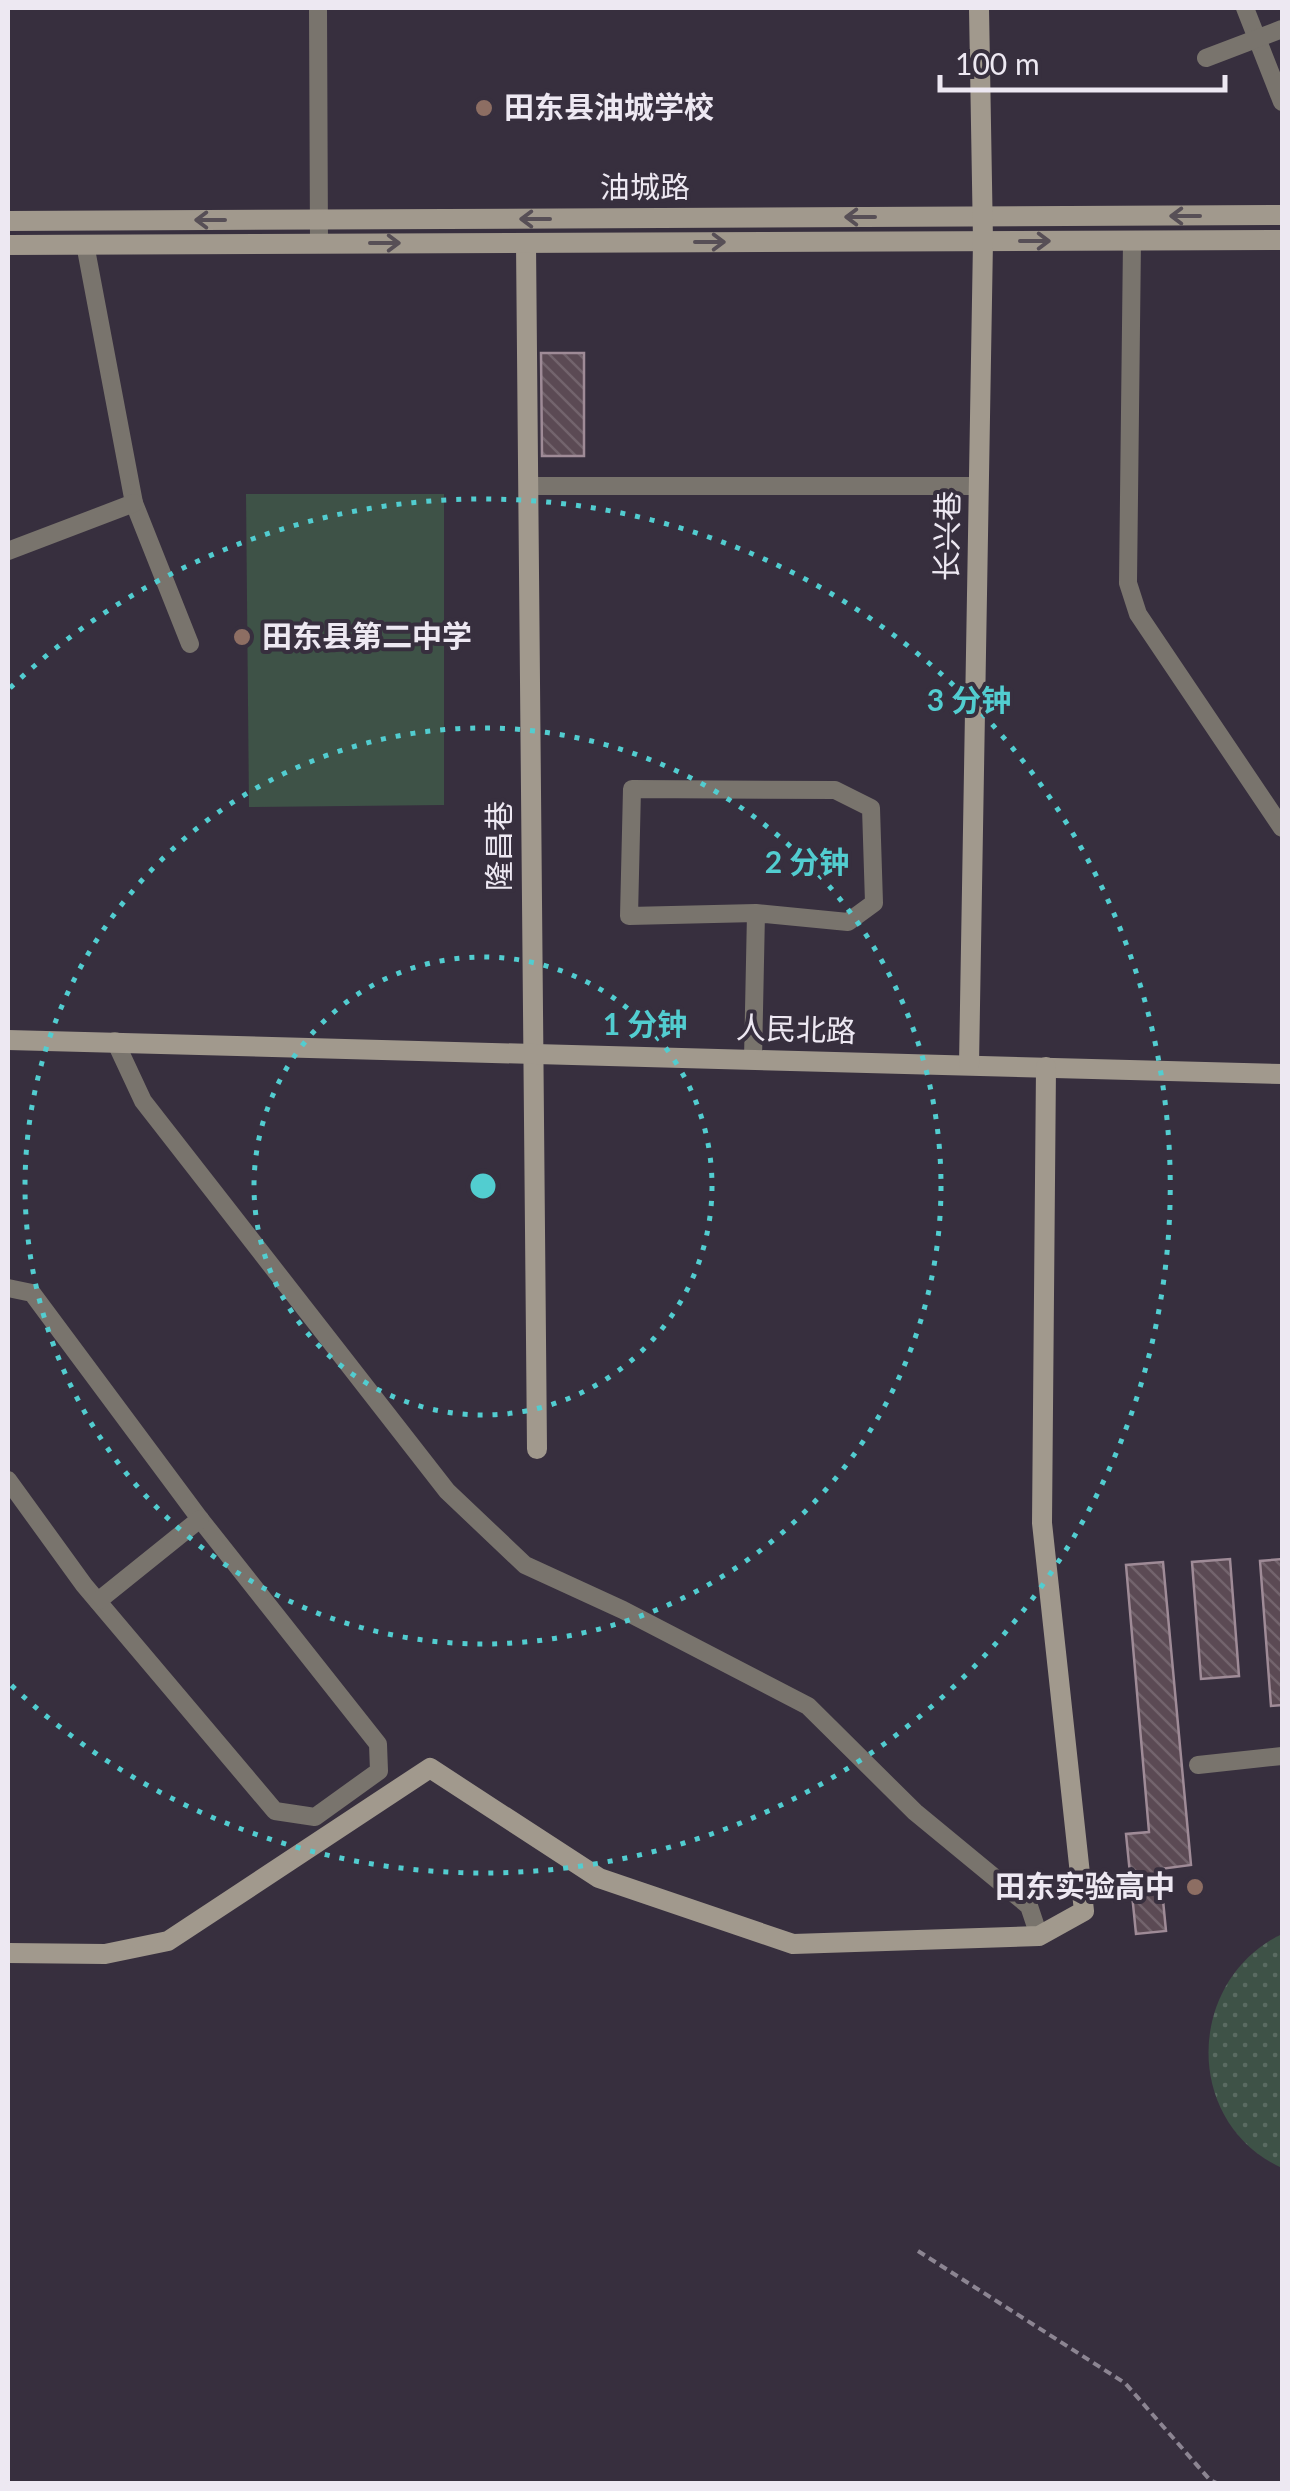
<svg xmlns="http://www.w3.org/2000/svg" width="1290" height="2491" font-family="Lato,'Noto Sans SC',sans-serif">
<defs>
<pattern id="park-dots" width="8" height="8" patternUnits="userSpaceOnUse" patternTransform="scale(2.5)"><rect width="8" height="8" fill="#3e5247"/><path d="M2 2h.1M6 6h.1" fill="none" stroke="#5a6b62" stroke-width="1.8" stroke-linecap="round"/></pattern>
<pattern id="building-back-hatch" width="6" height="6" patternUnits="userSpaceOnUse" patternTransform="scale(2.5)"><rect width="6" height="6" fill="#5b4a54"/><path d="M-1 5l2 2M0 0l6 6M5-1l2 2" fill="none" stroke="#73646d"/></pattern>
</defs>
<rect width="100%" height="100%" fill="#372f3e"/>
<path fill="#3e5247" d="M246,494H444V805L249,807Z"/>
<path fill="url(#park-dots)" d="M1282,1934V2168C1183,2123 1185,1981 1282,1934Z"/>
<g fill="url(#building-back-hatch)" stroke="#9f8b97" stroke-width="2.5">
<path d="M541,353H584V456H542Z"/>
<path d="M1230,1559L1239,1676L1201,1679L1192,1562Z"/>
<path d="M1282,1559V1705L1271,1706L1260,1561Z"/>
<path d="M1163,1562L1191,1865L1160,1869L1166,1931L1136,1934L1126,1834L1149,1832L1126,1565Z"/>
</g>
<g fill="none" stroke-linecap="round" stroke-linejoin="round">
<path stroke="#8c8592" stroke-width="4" stroke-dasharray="8 5" stroke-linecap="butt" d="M918,2251L1125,2383L1210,2480L1219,2484"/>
<g stroke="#79746d" stroke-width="18">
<path d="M318,8L319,243"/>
<path d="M1245,8L1282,102"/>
<path d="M1206,58L1282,29"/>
<path d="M1132,241L1128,583L1138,614L1282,828"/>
<path d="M85,244L134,503L190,644"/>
<path d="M529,486H979"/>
<path d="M8,551L134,503"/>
<path d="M115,1041L143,1101L447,1491L525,1565L623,1610L808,1706L915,1812L1029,1906L1039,1936"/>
<path d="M753,1059L756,913L629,916L632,789L835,790L871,808L874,903L848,922L756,913"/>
<path d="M8,1288L32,1293L200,1519L378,1744L379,1771L315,1817L275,1811L84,1585L8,1480"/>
<path d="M98,1601L200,1519"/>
<path d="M1198,1765L1282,1756"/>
</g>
<g stroke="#a1998d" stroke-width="20">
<path d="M8,221L1282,215"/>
<path d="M526,243L537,1449"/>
<path d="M8,245L1282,240"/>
<path d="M8,1040L1282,1074"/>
<path d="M969,1065L983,241L979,8"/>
<path d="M8,1953L105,1954L168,1941L430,1768L599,1878L793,1944L1039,1936L1084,1911L1042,1523L1046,1067"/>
</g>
</g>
<defs><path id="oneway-shaft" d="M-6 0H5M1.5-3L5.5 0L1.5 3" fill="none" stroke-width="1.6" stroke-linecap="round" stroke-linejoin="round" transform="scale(2.5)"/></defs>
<g stroke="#574f56">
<use href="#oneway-shaft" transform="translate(1185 216) rotate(180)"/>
<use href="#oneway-shaft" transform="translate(860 217) rotate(180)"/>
<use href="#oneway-shaft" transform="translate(535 219) rotate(180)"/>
<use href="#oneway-shaft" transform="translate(210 220) rotate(180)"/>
<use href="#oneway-shaft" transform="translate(1035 241)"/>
<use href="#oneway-shaft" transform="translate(710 242)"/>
<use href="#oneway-shaft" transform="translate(385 243)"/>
</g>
<g fill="none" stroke="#52cdd0" stroke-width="5" stroke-dasharray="5 10">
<circle cx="483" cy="1186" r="229"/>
<circle cx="483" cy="1186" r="458"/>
<path d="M10 688A687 687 0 1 1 10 1684"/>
</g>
<g fill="#8d6e63" stroke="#372f3e" stroke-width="4">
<circle cx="484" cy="108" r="10"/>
<circle cx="242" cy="637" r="10"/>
<circle cx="1195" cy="1887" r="10"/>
</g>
<g text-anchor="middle" stroke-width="8" stroke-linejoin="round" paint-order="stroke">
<g font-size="30" font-weight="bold" fill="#ede8f2" stroke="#372f3e" text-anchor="start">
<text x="504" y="118">田东县油城学校</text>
<text x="262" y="647">田东县第二中学</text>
<text x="1175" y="1897" text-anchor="end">田东实验高中</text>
</g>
<g font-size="30" fill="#ede8f2" stroke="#372f3e">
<text x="645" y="198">油城路</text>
<text transform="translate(948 536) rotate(-89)" y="10">长兴巷</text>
<text transform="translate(500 846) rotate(-90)" y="10">隆昌巷</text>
<text transform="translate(796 1030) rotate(2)" y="10">人民北路</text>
</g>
</g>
<circle cx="483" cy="1186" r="15" fill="#52cdd0" stroke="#372f3e" stroke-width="5"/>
<g font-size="30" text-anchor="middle" font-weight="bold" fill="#52cdd0" stroke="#372f3e" stroke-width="8" stroke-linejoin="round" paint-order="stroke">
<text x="969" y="711">3 分钟</text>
<text x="807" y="873">2 分钟</text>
<text x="645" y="1035">1 分钟</text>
</g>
<rect width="1290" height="2491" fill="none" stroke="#ede8f2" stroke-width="20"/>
<path d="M940 75v15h285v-15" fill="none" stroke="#ede8f2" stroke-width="5"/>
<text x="955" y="75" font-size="30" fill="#ede8f2" stroke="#372f3e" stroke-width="8" paint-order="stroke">100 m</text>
</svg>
